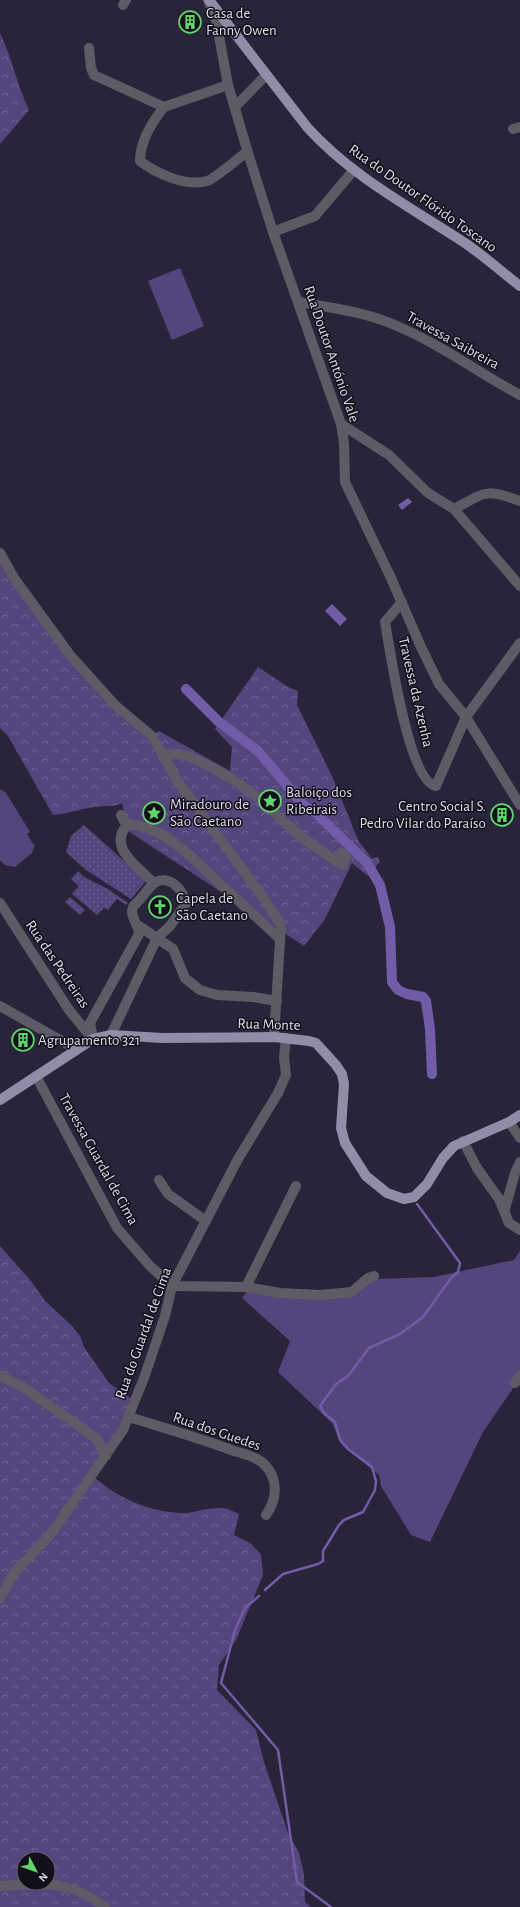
<svg xmlns="http://www.w3.org/2000/svg" width="520" height="1907" font-family="'Alegreya Sans',sans-serif">
<defs>
<pattern id="forest-crowns" width="20" height="18" patternUnits="userSpaceOnUse"><rect width="20" height="18" fill="#55457d"/><path d="M2 6a3 3 0 1 1 6 0M12 15a3 3 0 1 1 6 0" fill="none" stroke="#6d5f90"/></pattern>
<pattern id="garden-dots" width="8" height="8" patternUnits="userSpaceOnUse"><rect width="8" height="8" fill="#55457d"/><path d="M2 2h.1M6 6h.1" fill="none" stroke="#6d5f90" stroke-width="1.8" stroke-linecap="round"/></pattern>
</defs>
<rect width="100%" height="100%" fill="#2a243b"/>
<g fill="#55457d">
<path d="M180,268L204,326L172,340L148,281Z"/>
<path d="M0,789L6,793L30,832L27,834L33,844H35L32,853L15,867L5,865L0,860Z"/>
<path d="M520,1251V1373L516,1384L483,1432L430,1542L411,1535L381,1486L379,1475L342,1445L332,1423L278,1372L290,1341L242,1298L247,1291L334,1298L374,1279L434,1277L514,1260Z"/>
</g>
<g fill="url(#forest-crowns)" fill-rule="evenodd">
<path d="M0,33C12,58 17,85 29,110L0,144Z"/>
<path d="M0,553L70,655L152,736L159,731L230,771L232,747L215,729L258,667L288,687L298,691L297,705L332,776L358,840L372,859L378,857L380,862L376,866V870L368,876L352,863L325,919L304,946L128,831L122,803C112,808 105,805 94,807C80,809 67,814 53,815L8,736L0,728Z"/>
<path d="M0,1246L31,1281L45,1301L71,1325L80,1336L84,1347L109,1383L133,1400L95,1478C120,1499 150,1512 182,1513C195,1513 209,1507 222,1508C228,1508 234,1512 239,1514L234,1535L250,1543L261,1554L263,1575L236,1640L219,1665L217,1690L256,1730L264,1762L288,1833L299,1853L304,1874L305,1902L311,1907H0ZM24,1859H48V1883H24Z"/>
</g>
<g fill="url(#garden-dots)">
<path d="M84,825L146,881L131,899L86,870L66,852L71,836Z"/>
<path d="M78,871L84,877L108,889L128,903L126,905L117,899L108,910L104,908L97,915L72,894L79,886L71,879Z"/>
<path d="M70,897L85,910L80,915L65,902Z"/>
</g>
<g fill="#715ca7">
<path d="M408,498L412,502L402,510L398,505Z"/>
<path d="M332,604L347,619L340,626L325,611Z"/>
</g>
<g fill="none" stroke-linecap="round" stroke-linejoin="round">
<g stroke="#715ca7" stroke-width="2.5">
<path d="M265,1590L283,1574L318,1564L323,1561V1551L339,1525L344,1520L363,1512L375,1490L376,1481L372,1467L348,1449L340,1440L335,1422L324,1413L320,1406L336,1384L348,1376L369,1348L400,1334L423,1317L451,1278L458,1272L460,1263L417,1204"/>
<path d="M259,1596L245,1608L235,1630L221,1683L278,1750L297,1882L331,1907"/>
</g>
<path stroke="#715ca7" stroke-width="10" d="M186,689L219,722L258,751L304,806L315,812L367,863L380,885L390,927L392,982L398,990L407,994L423,997L426,1001L430,1029L432,1074"/>
<g stroke="#5e5b67" stroke-width="10">
<path d="M208,0L216,20L228,85L248,153L273,232L341,424L344,443L345,482L391,578L421,647L439,684L466,717L520,805"/>
<path d="M123,5L126,0"/>
<path d="M89,48L91,68L94,75L164,107L228,85"/>
<path d="M164,107C152,122 140,141 140,161C157,174 186,187 207,181C214,179 235,161 243,155L248,153"/>
<path d="M235,107L266,75"/>
<path d="M513,129L520,127"/>
<path d="M273,232L315,216L353,171"/>
<path d="M299,302C332,308 366,312 397,326C440,344 479,373 520,395"/>
<path d="M341,424L389,455L428,493L454,509L520,586"/>
<path d="M454,509C486,492 485,488 520,501"/>
<path d="M0,553L14,578L70,655L116,706L152,736L178,782L262,896L281,925L274,1037"/>
<path d="M402,602L385,622C390,649 408,781 436,786L466,717L520,643"/>
<path d="M163,757C170,754 176,753 183,755C204,760 246,787 262,801C272,809 281,820 291,828C307,842 325,854 343,865L346,857L341,853L333,859"/>
<path d="M121,815L127,826"/>
<path d="M154,883C139,868 106,847 128,824C167,827 195,861 221,885C241,903 261,921 280,939"/>
<path d="M0,903L69,1010L91,1037"/>
<path d="M139,926L173,949L185,978L200,990L217,995L253,997L277,1001"/>
<path d="M0,1006L76,1049"/>
<path d="M93,1039L90,1023L139,934C139,925 129,916 133,907C135,904 139,901 141,898C146,893 150,885 156,882C171,875 184,891 186,904L170,926L157,938L111,1035"/>
<path d="M36,1076L117,1228L150,1266L172,1286L246,1287L280,1293L320,1295L352,1292L368,1278L374,1276"/>
<path d="M509,1122L520,1138"/>
<path d="M463,1141L477,1168L499,1199L509,1223L520,1230"/>
<path d="M159,1180L168,1194L206,1221"/>
<path d="M505,1209L515,1173L520,1162"/>
<path d="M246,1287L296,1186"/>
<path d="M0,1376L23,1387L96,1438L106,1456"/>
<path d="M515,1383L520,1376"/>
<path d="M129,1417C164,1428 200,1438 234,1451C245,1454 257,1457 265,1465C279,1480 277,1499 266,1515"/>
<path d="M0,1598L14,1573L51,1534L123,1430L144,1378L165,1316L172,1286L238,1159L278,1093L286,1075L284,1057L286,1038"/>
<path d="M0,1886C43,1883 68,1879 105,1907"/>
</g>
<g stroke="#928da6" stroke-width="10">
<path d="M209,0L307,127C351,176 410,207 465,243C484,256 502,272 520,286"/>
<path d="M0,1100L93,1039L111,1035L163,1038L274,1037L309,1041L316,1043L336,1065L342,1074L344,1084L341,1128L345,1143L366,1176L387,1193L404,1199L414,1197L427,1184L443,1158L454,1146L509,1122L520,1115"/>
</g>
</g>
<defs>
<g id="building-ring" transform="scale(1.15)"><circle r="9.5" fill="#120f1a" stroke="#5fd56b" stroke-width="1.5"/><path d="M-4-6H4V6H1V3H-1V6H-4ZM-2.5-4.3h1.7v1.8h-1.7ZM.8-4.3h1.7v1.8H.8ZM-2.5-1h1.7V.8h-1.7ZM.8-1h1.7V.8H.8Z" fill="#5fd56b"/></g>
<g id="sight-ring" transform="scale(1.15)"><circle r="9.5" fill="#120f1a" stroke="#5fd56b" stroke-width="1.5"/><path d="M0-6L1.8-2.2L6-1.7L2.9 1.2L3.7 5.4L0 3.3L-3.7 5.4L-2.9 1.2L-6-1.7L-1.8-2.2Z" fill="#5fd56b"/></g>
<g id="church-ring" transform="scale(1.15)"><circle r="9.5" fill="#120f1a" stroke="#5fd56b" stroke-width="1.5"/><path d="M-1.2-6h2.4v3.5h3.3v2.4h-3.3V6h-2.4V-.1h-3.3v-2.4h3.3Z" fill="#5fd56b"/></g>
</defs>
<g fill-rule="evenodd">
<use href="#building-ring" x="190" y="22"/>
<use href="#sight-ring" x="270" y="801"/>
<use href="#sight-ring" x="154" y="813"/>
<use href="#building-ring" x="502" y="815"/>
<use href="#church-ring" x="160" y="907"/>
<use href="#building-ring" x="23" y="1040"/>
</g>
<g text-anchor="middle" stroke-width="3" stroke-linejoin="round" paint-order="stroke">
<g font-size="15" fill="#dfdcec" stroke="#120f1a" text-anchor="start">
<text x="206" y="18">Casa de<tspan x="206" dy="17">Fanny Owen</tspan></text>
<text x="286" y="797">Baloiço dos<tspan x="286" dy="17">Ribeirais</tspan></text>
<text x="170" y="809">Miradouro de<tspan x="170" dy="17">São Caetano</tspan></text>
<text x="486" y="811" text-anchor="end">Centro Social S.<tspan x="486" dy="17">Pedro Vilar do Paraíso</tspan></text>
<text x="176" y="903">Capela de<tspan x="176" dy="17">São Caetano</tspan></text>
<text x="38" y="1045">Agrupamento 321</text>
</g>
<g font-size="15" fill="#dfdcec" stroke="#120f1a">
<text transform="translate(423 198) rotate(35)" y="5">Rua do Doutor Flórido Toscano</text>
<text transform="translate(453 340) rotate(29)" y="5">Travessa Saibreira</text>
<text transform="translate(332 354) rotate(71)" y="5">Rua Doutor António Vale</text>
<text transform="translate(416 692) rotate(77)" y="5">Travessa da Azenha</text>
<text transform="translate(58 964) rotate(56)" y="5">Rua das Pedreiras</text>
<text transform="translate(269 1024) rotate(2)" y="5">Rua Monte</text>
<text transform="translate(99 1159) rotate(61)" y="5">Travessa Guardal de Cima</text>
<text transform="translate(143 1333) rotate(-70)" y="5">Rua do Guardal de Cima</text>
<text transform="translate(217 1431) rotate(19)" y="5">Rua dos Guedes</text>
</g>
</g>
<g transform="translate(36 1871) rotate(131)"><circle r="19" fill="#120f1a" stroke="#64616e"/>
<path d="M0-3L7 15L0 10L-7 15Z" fill="#5fd56b"/>
<text y="-6" font-size="11" font-weight="bold" text-anchor="middle" fill="#dfdcec">N</text>
</g>
</svg>
